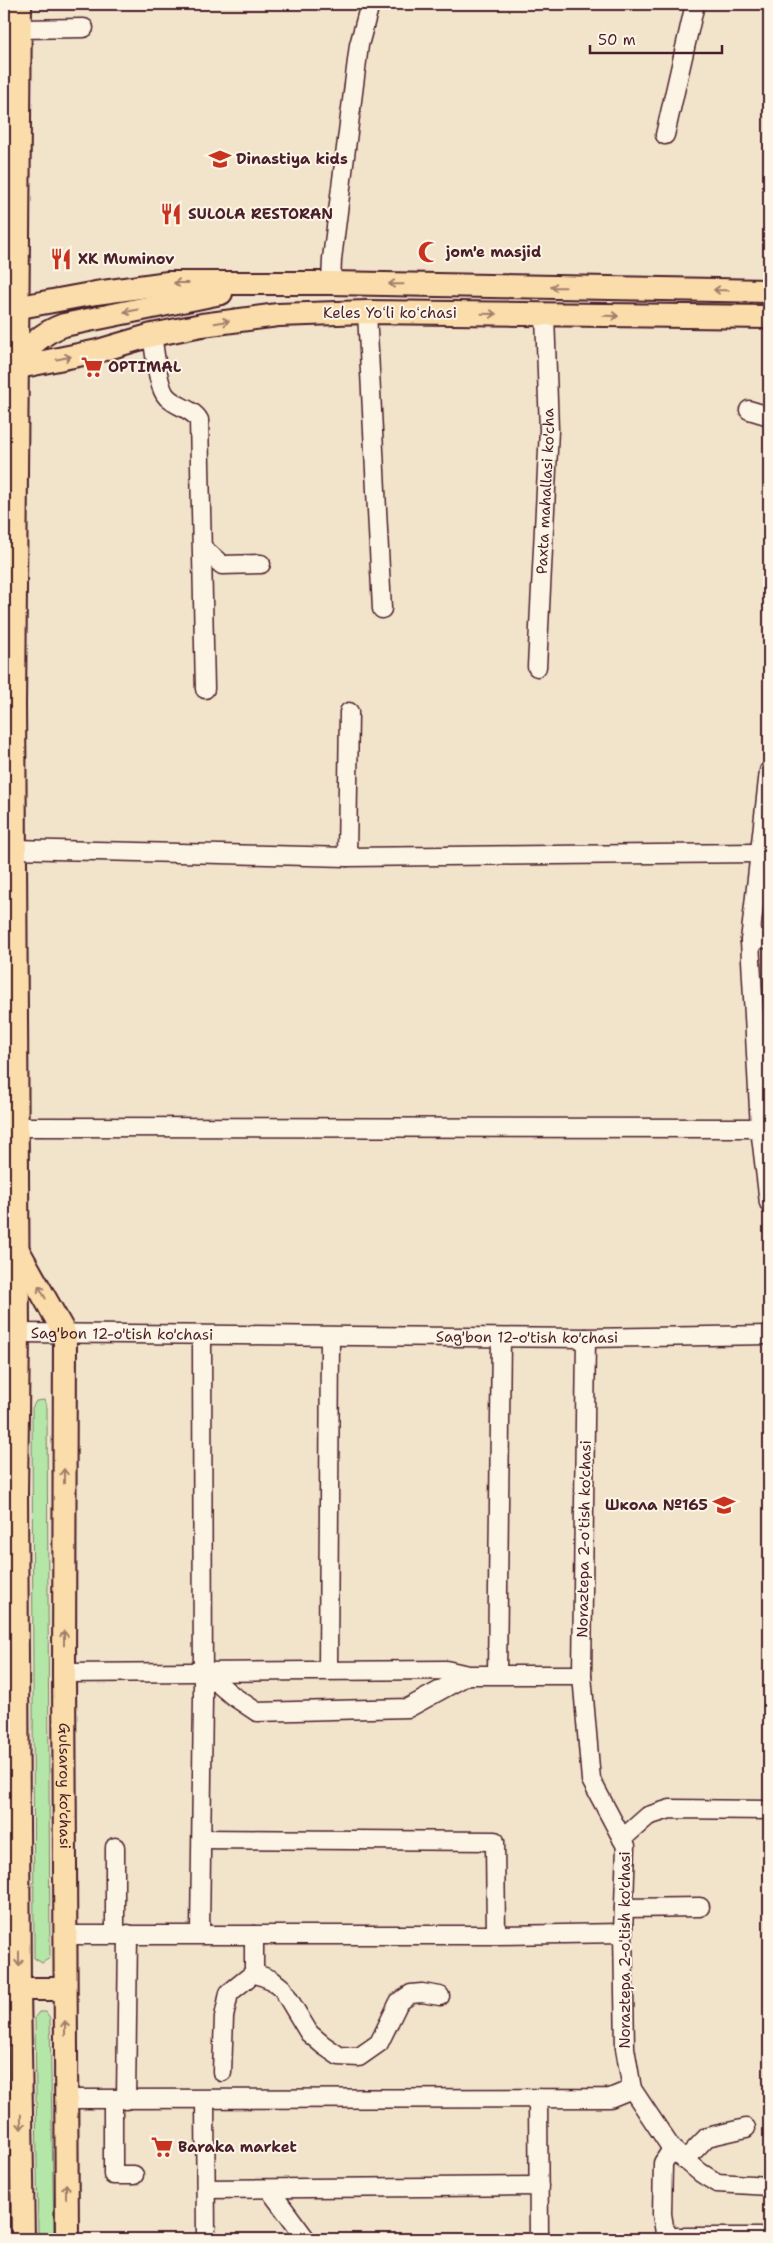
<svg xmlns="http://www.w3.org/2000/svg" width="773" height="2243" font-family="'Shantell Sans',sans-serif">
<rect width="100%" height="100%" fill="#f2e3cb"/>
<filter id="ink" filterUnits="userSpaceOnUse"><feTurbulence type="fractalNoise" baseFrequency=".02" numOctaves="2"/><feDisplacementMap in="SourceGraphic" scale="10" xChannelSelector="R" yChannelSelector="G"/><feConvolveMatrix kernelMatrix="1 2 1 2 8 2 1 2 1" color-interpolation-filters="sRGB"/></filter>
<g filter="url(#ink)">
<g fill="#b3e6a7" stroke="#7e8269">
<path d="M44,1400L47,1407L50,1958L42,1963L34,1958L32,1408L36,1401Z"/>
<path d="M39,2012H46L50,2018L54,2239H39L38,2237L35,2017Z"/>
</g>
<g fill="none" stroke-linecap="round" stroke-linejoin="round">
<g stroke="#4a1f2b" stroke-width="21">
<g id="minor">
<path d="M20,29L84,28"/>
<path d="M665,135L695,4"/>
<path d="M331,283L332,259L359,45L370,4"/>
<path d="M367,312L382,609"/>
<path d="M152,335C155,350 157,387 167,397C176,407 192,408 199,420L205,689"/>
<path d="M749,410L769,416"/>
<path d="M203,548L222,565L261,564"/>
<path id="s1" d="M537,667L549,430L545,315"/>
<path d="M769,771L750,941L760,1128L769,1203"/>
<path d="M14,849L347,857L758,853"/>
<path d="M347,857L349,712"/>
<path d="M750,941L769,938"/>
<path d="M18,1127L760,1128"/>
<path id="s2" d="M18,1333L586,1338L769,1335"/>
<path d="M586,1338L582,1675L591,1780L626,1846L623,1933L625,2048L632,2089L672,2149L701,2173L717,2183L769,2186"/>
<path d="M328,1670L330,1337"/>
<path d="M203,1671L233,1696L257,1712L408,1708L468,1675"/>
<path d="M64,1673L446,1670L468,1675H582"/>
<path d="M497,1674L501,1338"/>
<path d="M622,1839L648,1816L670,1809L769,1810"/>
<path d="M115,1847V1934"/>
<path d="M624,1908L700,1907"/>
<path d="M200,1933L203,1697L202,1336"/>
<path d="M65,1935H496L495,1841L202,1839"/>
<path d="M254,1935V1973L272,1980L282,1988L309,2033L323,2045L339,2056L359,2057L379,2043L399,2002L411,1994L422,1993L440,1996"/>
<path d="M496,1935L623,1933"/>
<path d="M4,2030H20"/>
<path d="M222,2072L224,2017L229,1993L254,1973"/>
<path d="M538,2098L539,2239"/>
<path d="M65,2099L610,2098L632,2089"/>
<path d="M113,2100V2175H134"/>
<path d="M126,2100L128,1934"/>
<path d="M205,2100L206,2239"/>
<path d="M685,2160L707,2137L746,2128"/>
<path d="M206,2189L539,2186"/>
<path d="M269,2189L306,2239"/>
<path d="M666,2237H769"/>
<path d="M666,2239L662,2214L663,2163L672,2149"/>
</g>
</g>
<g stroke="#4a1f2b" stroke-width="26">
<g id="major">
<path d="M20,4L14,704L18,1333L16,1493L19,1989L23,2239"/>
<path d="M4,310L96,293L168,283H331L769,291"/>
<path d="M16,368C27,347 41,333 64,325L221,293"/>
<path d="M4,370L98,351L152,335L202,325L278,315L367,312L769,317"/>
<path id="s3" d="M19,1252L65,1334L64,1673L67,2239"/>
<path d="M19,1989H65"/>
</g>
</g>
<use href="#minor" stroke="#fcf5e5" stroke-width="18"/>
<use href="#major" stroke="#faddab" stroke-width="22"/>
</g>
<defs><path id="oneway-shaft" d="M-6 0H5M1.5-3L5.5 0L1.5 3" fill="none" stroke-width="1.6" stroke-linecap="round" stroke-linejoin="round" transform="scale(1.25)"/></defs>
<g stroke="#a27e6b">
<use href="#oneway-shaft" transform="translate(181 283) rotate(180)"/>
<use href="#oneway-shaft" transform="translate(396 284) rotate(-179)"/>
<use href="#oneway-shaft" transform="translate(558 287) rotate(-179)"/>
<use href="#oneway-shaft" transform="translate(721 290) rotate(-179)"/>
<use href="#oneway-shaft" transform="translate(131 311) rotate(169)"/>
<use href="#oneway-shaft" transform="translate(489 314) rotate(1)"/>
<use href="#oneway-shaft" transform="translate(611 316) rotate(1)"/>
<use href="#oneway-shaft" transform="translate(222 322) rotate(-9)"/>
<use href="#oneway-shaft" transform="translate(64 358) rotate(-12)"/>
<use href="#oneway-shaft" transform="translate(42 1292) rotate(-119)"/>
<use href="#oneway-shaft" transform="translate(64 1476) rotate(-90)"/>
<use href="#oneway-shaft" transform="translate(64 1638) rotate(-90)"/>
<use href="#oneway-shaft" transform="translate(19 1959) rotate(90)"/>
<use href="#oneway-shaft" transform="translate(65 2028) rotate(-90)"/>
<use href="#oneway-shaft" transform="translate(21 2122) rotate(89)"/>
<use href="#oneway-shaft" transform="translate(66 2191) rotate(-90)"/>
</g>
</g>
<defs>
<g id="school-bare" transform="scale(1.725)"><path d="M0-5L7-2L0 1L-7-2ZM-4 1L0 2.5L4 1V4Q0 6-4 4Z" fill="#c8321e" stroke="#fcf5e5" stroke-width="2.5" paint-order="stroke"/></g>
<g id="restaurant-bare" transform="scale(1.725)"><path d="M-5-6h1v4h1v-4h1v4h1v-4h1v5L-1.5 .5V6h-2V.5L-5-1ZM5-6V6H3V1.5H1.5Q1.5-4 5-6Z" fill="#c8321e" stroke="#fcf5e5" stroke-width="2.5" paint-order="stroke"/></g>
<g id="mosque-bare" transform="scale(1.725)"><path d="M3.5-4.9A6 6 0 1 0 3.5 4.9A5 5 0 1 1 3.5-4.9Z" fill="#c8321e" stroke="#fcf5e5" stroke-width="2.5" paint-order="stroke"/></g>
<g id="supermarket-bare" transform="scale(1.725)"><path d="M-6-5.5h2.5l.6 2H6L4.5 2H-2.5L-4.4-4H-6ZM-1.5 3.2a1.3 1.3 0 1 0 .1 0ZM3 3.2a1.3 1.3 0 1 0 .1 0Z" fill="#c8321e" stroke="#fcf5e5" stroke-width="2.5" paint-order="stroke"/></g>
</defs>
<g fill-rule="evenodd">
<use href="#school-bare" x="220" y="159"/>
<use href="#restaurant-bare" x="171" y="214"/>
<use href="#mosque-bare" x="429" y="252"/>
<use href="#restaurant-bare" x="61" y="259"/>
<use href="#supermarket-bare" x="92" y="367"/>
<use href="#school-bare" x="724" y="1505"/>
<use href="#supermarket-bare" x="162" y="2147"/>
</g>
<g text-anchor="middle" stroke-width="4" stroke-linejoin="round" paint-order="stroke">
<g font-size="15" font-weight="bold" fill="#4a1f2b" stroke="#fcf5e5" text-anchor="start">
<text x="236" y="164">Dinastiya kids</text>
<text x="188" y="219">SULOLA RESTORAN</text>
<text x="446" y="257">jom'e masjid</text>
<text x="78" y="264">XK Muminov</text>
<text x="108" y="372">OPTIMAL</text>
<text x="708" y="1510" text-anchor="end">Школа №165</text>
<text x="178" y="2152">Baraka market</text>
</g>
<g font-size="15" fill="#4a1f2b" stroke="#fcf5e5">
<text x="390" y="318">Keles Yoʻli koʻchasi</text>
<text dy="5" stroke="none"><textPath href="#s1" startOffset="176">Paxta mahallasi ko'cha</textPath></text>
<text dy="5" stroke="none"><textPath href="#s2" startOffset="104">Sag'bon 12-o'tish ko'chasi</textPath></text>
<text dy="5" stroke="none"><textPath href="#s2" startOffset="509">Sag'bon 12-o'tish ko'chasi</textPath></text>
<text transform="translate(584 1539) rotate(-89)" y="5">Noraztepa 2-oʻtish ko'chasi</text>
<text dy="5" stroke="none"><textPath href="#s3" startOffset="546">Gulsaroy ko'chasi</textPath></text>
<text transform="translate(625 1950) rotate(-90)" y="5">Noraztepa 2-oʻtish ko'chasi</text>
</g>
</g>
<rect width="773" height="2243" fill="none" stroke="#fcf5e5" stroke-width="20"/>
<rect x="10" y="10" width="753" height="2223" fill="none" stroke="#4a1f2b" stroke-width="2" filter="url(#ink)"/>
<path d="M590 45v8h132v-8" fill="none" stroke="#4a1f2b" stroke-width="2.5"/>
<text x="598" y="45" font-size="15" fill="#4a1f2b" stroke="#fcf5e5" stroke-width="4" paint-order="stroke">50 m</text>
</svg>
